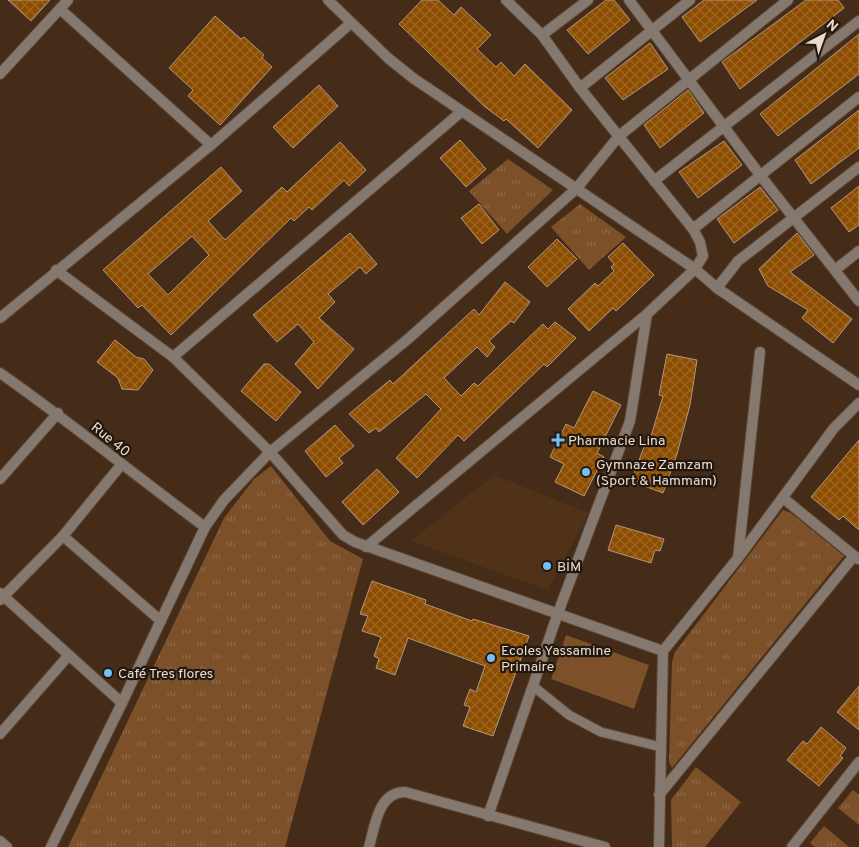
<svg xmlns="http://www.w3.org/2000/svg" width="859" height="847" font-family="Overpass,sans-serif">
<defs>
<pattern id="grass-tufts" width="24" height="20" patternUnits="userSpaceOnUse" patternTransform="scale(1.25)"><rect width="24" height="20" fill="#7c5029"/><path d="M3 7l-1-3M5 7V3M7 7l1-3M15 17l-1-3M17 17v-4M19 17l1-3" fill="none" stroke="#8f6947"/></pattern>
<pattern id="building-cross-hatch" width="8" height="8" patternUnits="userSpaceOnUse" patternTransform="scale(1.25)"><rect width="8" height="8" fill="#8d4d00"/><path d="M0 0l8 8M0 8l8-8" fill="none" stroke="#9d6624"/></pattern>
</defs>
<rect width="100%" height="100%" fill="#442c18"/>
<path fill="#4f3218" d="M494,475L589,513L548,590L411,541Z"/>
<g fill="url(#grass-tufts)">
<path d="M508,159L553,190L507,234L469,191Z"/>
<path d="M580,204L626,237L589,270L551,227Z"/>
<path d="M271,466L330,541L363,559L285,847H68L224,518L254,479Z"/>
<path d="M783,510L791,513L844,556L672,768L669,762L672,662L675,652Z"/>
<path d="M696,767L741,802L705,847H672L671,800Z"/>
<path d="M853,790L859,795V825L838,808Z"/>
<path d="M824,826L849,847H815L810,843Z"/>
</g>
<path fill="#7c5029" d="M566,635L649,665L634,709L551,679Z"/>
<g fill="url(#building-cross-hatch)" stroke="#b3967f" fill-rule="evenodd">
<path d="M8,0H50L31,21Z"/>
<path d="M422,0H438L454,15L461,7L491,35L477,49L496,67L501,62L514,76L525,64L572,110L538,148L506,119L504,121L484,106L399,24Z"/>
<path d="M606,0H614L630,20L588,54L567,30Z"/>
<path d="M704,0H757L700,42L682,17Z"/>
<path d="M806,0H838L844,8L740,89L722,62Z"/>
<path d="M215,16L241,39L244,37L264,55L262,58L272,67L220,125L188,96L193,90L169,68Z"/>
<path d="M859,34V74L778,136L760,114Z"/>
<path d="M650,43L668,69L623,100L605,78Z"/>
<path d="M319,85L338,106L293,148L273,127Z"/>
<path d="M688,90L704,113L660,148L644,125Z"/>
<path d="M859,110V148L811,184L795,160Z"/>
<path d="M460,140L486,169L466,187L440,158Z"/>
<path d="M724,141L742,165L698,198L679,172Z"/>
<path d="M340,142L366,170L349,186L344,180L312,210L309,207L294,221L291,218L171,335L142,305L138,308L103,270L221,167L242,191L208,221L225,240L282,187L287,192ZM192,236L209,255L168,295L148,274Z"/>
<path d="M859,186V225L849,232L831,208Z"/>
<path d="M760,187L778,210L734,243L717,219Z"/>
<path d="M479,204L499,230L482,244L461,218Z"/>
<path d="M350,233L377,264L366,274L360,267L328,294L335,302L319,318L354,349L318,389L295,364L314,342L298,324L277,342L253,315Z"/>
<path d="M797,233L814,255L790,272L852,319L833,343L802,318L808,310L768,286L759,269Z"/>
<path d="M557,239L577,259L547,287L528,267Z"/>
<path d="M623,243L654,275L616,311L613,308L589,331L568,309L595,283L598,286L614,271L611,267L614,264L608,257Z"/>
<path d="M505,282L530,302L514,323L511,321L489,341L495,347L487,357L477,347L444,378L461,396L474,383L478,386L543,324L548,329L555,322L576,338L547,367L544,364L464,441L458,435L417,478L396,458L441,409L426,394L379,432L376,428L369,433L349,414L390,380L393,384L474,309L479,315Z"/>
<path d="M115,340L136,357L144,359L153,370L138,390L122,389L118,378L97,362Z"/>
<path d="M667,354L697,360L690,405L677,454L663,493L631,481L646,442L649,443L663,396L659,395Z"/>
<path d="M264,364H269L301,392L276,421L241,391Z"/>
<path d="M593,391L621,405L597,453L604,457L584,496L555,482L564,464L550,457L566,424L574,428Z"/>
<path d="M335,425L354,446L339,458L343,463L326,477L305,451Z"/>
<path d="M859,440V530L843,516L839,520L811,497Z"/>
<path d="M377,469L399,492L363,525L342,502Z"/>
<path d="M616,525L664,539L660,551L655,550L651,563L608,550Z"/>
<path d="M372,581L426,600L425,604L472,621L473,619L529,636L493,736L463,726L470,707L464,705L470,689L476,692L485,666L408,638L395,675L376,668L379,659L374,656L381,637L362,631L368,616L360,614Z"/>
<path d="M859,686V730L837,712Z"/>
<path d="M821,727L846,748L840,756L843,758L819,786L787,760L803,741L807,744Z"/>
</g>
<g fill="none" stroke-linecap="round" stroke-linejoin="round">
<g stroke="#5e4835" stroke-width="11">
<path id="lane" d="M533,686L569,715L601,732L661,747"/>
</g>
<g stroke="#5e4835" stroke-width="12">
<g id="street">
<path d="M328,0L388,58L413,78L695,269L717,288L859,385"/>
<path d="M629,0L760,175L859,301"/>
<path d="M60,9L211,145"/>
<path d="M542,35L588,0"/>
<path d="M0,74L68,0"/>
<path d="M580,88L690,0"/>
<path d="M654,181L859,21"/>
<path d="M693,229L859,97"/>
<path d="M56,270L173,357L270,452L343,535L355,542L663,651"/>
<path d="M835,270L859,251"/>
<path d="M717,288L738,261L859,167"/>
<path d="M0,318L211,145L351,23"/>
<path d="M173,357L461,112"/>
<path d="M0,373C70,422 136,476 205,527"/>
<path d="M0,479L58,413"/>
<path d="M783,498L858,559"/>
<path d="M63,536L161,621"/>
<path d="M366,547L647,314L695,269L703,256L700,242L693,229L580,88L542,35L506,0"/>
<path d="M738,558L760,352"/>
<path d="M0,593L122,703"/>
<path d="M0,600L63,536L121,465"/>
<path d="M0,734L69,655"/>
<path d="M659,795L854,556"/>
<path d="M488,816L558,613L630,421L647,314"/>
<path d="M0,841L7,847"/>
<path d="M51,847L122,703L205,527L224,500L270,452L408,339L576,189L619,136L788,0"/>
<path d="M369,847C375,826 378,792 405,792L605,847"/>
<path d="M659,847L663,651L738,558L834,428L859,403"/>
<path d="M792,847L859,762"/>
</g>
</g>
<use href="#lane" stroke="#85796f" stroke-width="9"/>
<use href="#street" stroke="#85796f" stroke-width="10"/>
</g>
<g fill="#74c0f6" stroke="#22170e" stroke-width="2">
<path d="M555.5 432.5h5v5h5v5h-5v5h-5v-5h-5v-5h5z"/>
<circle cx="586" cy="472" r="5"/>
<circle cx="547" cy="566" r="5"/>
<circle cx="491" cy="658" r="5"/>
<circle cx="108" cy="673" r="5"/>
</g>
<g text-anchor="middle" stroke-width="4.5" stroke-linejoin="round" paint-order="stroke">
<g font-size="14" fill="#e9dace" stroke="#22170e">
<text transform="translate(111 439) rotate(39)" y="5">Rue 40</text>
</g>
<g font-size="14" fill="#e9dace" stroke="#22170e" text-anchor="start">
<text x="568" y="445">Pharmacie Lina</text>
<text x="596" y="469">Gymnaze Zamzam<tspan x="596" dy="16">(Sport &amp; Hammam)</tspan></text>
<text x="557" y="571">BİM</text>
<text x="501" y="655">Ecoles Yassamine<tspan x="501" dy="16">Primaire</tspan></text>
<text x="118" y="678">Café Tres flores</text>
</g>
</g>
<g transform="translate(824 35) rotate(41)" stroke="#22170e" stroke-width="4" paint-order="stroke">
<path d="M0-4L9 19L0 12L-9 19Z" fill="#e9dace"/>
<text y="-8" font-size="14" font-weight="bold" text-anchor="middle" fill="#e9dace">N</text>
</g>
</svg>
